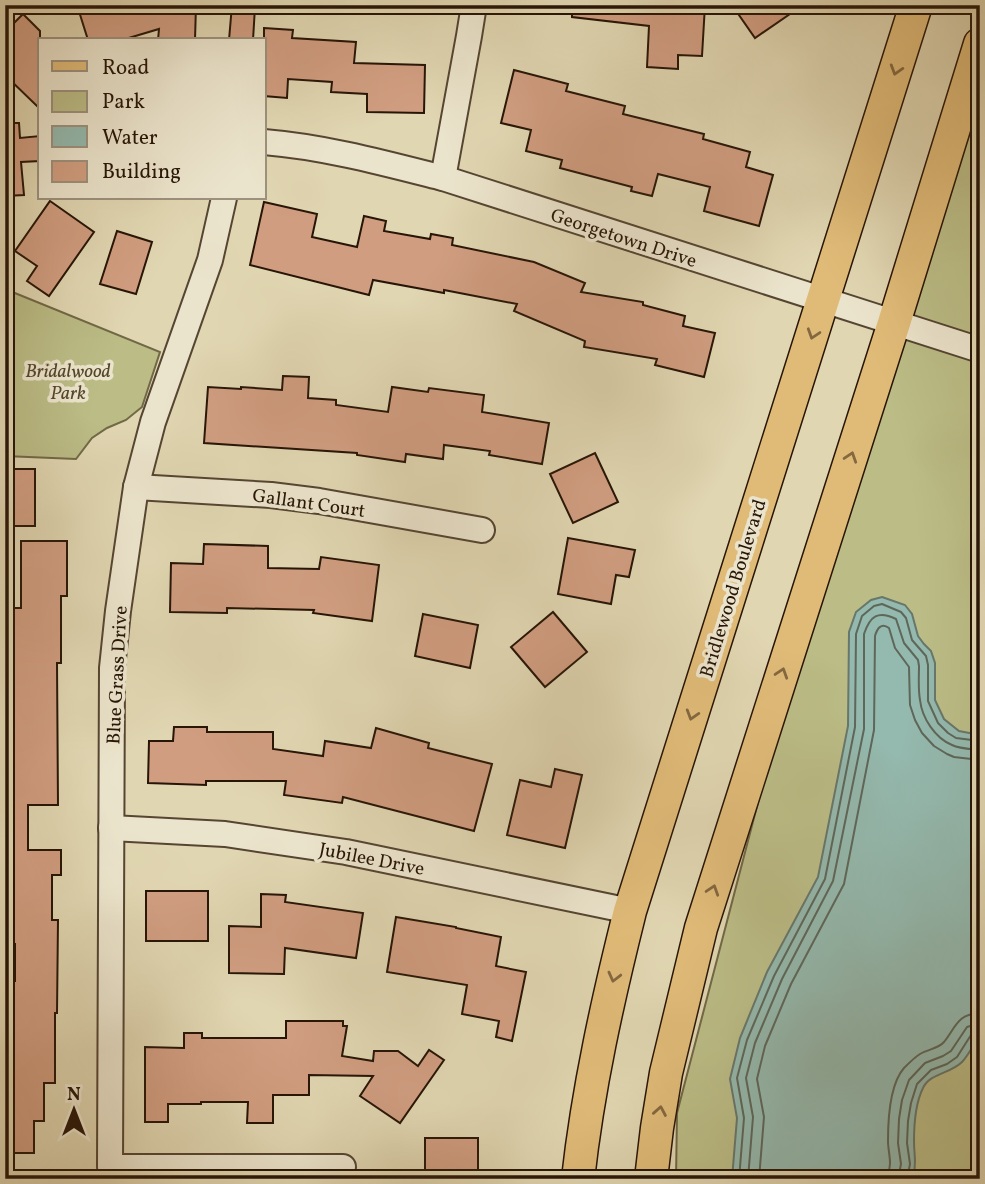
<svg xmlns="http://www.w3.org/2000/svg" width="985" height="1184" font-family="Vollkorn,serif">
<rect width="100%" height="100%" fill="#e0d6b1"/>
<filter id="stains"><feTurbulence type="fractalNoise" baseFrequency=".00286" numOctaves="4"/><feColorMatrix values="0 0 0 0 .2 0 0 0 0 .09 0 0 0 0 .02 0 0 0 .5 -.17"/></filter>
<radialGradient id="worn" r=".72"><stop offset=".6" stop-color="#630" stop-opacity="0"/><stop offset="1" stop-color="#630" stop-opacity=".3"/></radialGradient>
<g fill="#bbbc86" stroke="#716846" stroke-width="2">
<path d="M980,101V1179H676L677,1113L773,745L886,385Z"/>
<path d="M5,289L160,352L142,407L126,420L107,428L92,438L76,459L5,456Z"/>
</g>
<path fill="#94b9ae" stroke="#68776b" stroke-width="2" d="M882,597L905,605L912,614L918,636L924,644L931,651L935,663V700L944,719L959,731L980,735V1035C974,1043 969,1055 962,1062C950,1074 930,1073 923,1088C915,1104 914,1125 914,1141C914,1156 917,1164 913,1179H732L737,1118L730,1079L740,1038L767,972L818,877L848,726L849,632L856,612L871,600Z"/>
<g fill="none" stroke-linecap="round" stroke-linejoin="round">
<g stroke="#5e675a" stroke-width="2">
<path d="M739,1179L744,1118L737,1078L747,1040L774,976L825,879L855,727L856,634L862,616L874,606L882,604L901,612L906,618L912,640L926,656L928,665V701L938,723L948,733L956,738L980,741"/>
<path d="M748,1179L753,1117L746,1078L755,1043L782,979L833,881L864,729V634C870,616 878,610 896,619L904,643L918,660L919,666C919,677 918,689 920,700C922,718 935,738 952,745C960,749 971,749 980,750"/>
<path d="M759,1179L764,1117L757,1079L765,1046L791,984L844,884L874,730L875,636C877,629 881,622 889,628L895,648L909,667L910,705L915,720L922,733L934,746L947,754L954,757L980,760"/>
<path d="M888,1179C888,1173 890,1168 890,1163C890,1156 888,1148 888,1141C888,1121 890,1084 904,1068C909,1063 915,1057 920,1054C928,1049 938,1049 944,1042C956,1027 957,1014 980,1013"/>
<path d="M898,1179L901,1164L898,1143L899,1119L902,1100L909,1080L925,1063L943,1056L951,1051L967,1027L980,1023"/>
<path d="M907,1179L910,1164L907,1143L908,1121L911,1103L917,1084L931,1070L947,1064L957,1057L971,1035L980,1032"/>
</g>
</g>
<g fill="#d09d80" stroke="#271507" stroke-width="2">
<path d="M77,5H196L195,40H158L159,29L122,40H88Z"/>
<path d="M232,5L255,7L253,40H229Z"/>
<path d="M572,5H705L702,56L678,55V69L647,67L649,26L572,17Z"/>
<path d="M732,5H803L755,38Z"/>
<path d="M23,14L40,31V109L5,75V32Z"/>
<path d="M264,28L293,30L292,38L356,42L354,63L425,65L424,113L367,112V94L331,92L332,82L288,79L287,98L264,96Z"/>
<path d="M514,70L568,84L566,91L625,106L623,114L704,134L703,139L750,152L746,167L773,175L759,226L704,211L710,187L658,174L652,196L631,191L632,187L560,168L562,160L526,151L531,130L501,123Z"/>
<path d="M5,123H19L20,138L40,136V161L21,162L24,195L5,196Z"/>
<path d="M50,201L94,232L49,296L27,281L37,266L15,251Z"/>
<path d="M264,202L317,214L312,237L357,247L364,216L386,221L384,231L430,239L431,234L453,238L452,245L534,262L585,283L581,292L643,302V305L685,316L683,326L715,333L704,377L655,365L657,359L584,347L585,341L514,311L517,304L444,290V293L373,280L369,295L250,265Z"/>
<path d="M117,231L152,242L136,294L100,284Z"/>
<path d="M283,376L309,377L308,398L336,400V405L388,412L392,387L428,392L429,388L484,395L482,412L549,423L542,464L489,455L490,451L444,445L443,459L406,454L405,462L357,455V453L204,443L208,387L241,389V387L282,390Z"/>
<path d="M595,453L618,502L573,523L550,474Z"/>
<rect x="5" y="469" width="30" height="57"/>
<path d="M568,538L635,550L629,577L616,575L611,604L558,594Z"/>
<path d="M21,541H67V596H61V663H57L58,805H28V850H61V875H52V920H58L57,1013H55V1083H44V1121H34V1153H5V981H15V944H5V755H7V636H5V608H21Z"/>
<path d="M204,544L268,546V568L319,569L321,557L379,565L372,621L313,613L314,610L227,608V613L170,612L171,563L203,564Z"/>
<path d="M553,612L587,652L545,687L511,647Z"/>
<path d="M423,614L478,625L470,668L415,656Z"/>
<path d="M174,727H207V732H273V749L323,756L325,741L371,748L376,728L429,743L428,748L492,764L474,831L343,797L342,803L284,795L286,781H206V785L148,783L149,741H173Z"/>
<path d="M555,769L582,775L565,848L507,835L520,780L551,787Z"/>
<rect x="146" y="891" width="62" height="50"/>
<path d="M261,894L286,895L285,902L363,913L356,958L285,948L284,974L229,973V926L261,927Z"/>
<path d="M396,917L456,927V928L501,937L496,966L526,972L512,1041L496,1037L499,1021L462,1014L467,985L387,972Z"/>
<path d="M286,1021H343V1026H347L342,1056L373,1061L374,1051H398L418,1066L429,1050L444,1060L400,1123L360,1096L373,1076L309,1075V1095H273V1123H247L248,1102H201V1104H168V1122H145V1047L184,1048V1033H202V1038H286Z"/>
<rect x="425" y="1138" width="53" height="41"/>
</g>
<g fill="none" stroke-linecap="round" stroke-linejoin="round">
<g stroke="#554532" stroke-width="28">
<g id="minor">
<path d="M264,142C325,147 384,163 443,178L980,350"/>
<path d="M443,178L469,36L474,5"/>
<path d="M224,198L210,260L153,422L136,487L118,611L112,668L110,1167H343"/>
<path d="M136,487L271,495L319,501L482,530"/>
<path d="M111,828L225,834L346,852L630,911"/>
</g>
</g>
<g stroke="#271507" stroke-width="35">
<g id="major">
<path d="M578,1179C588,1088 608,999 630,911L916,5"/>
<path d="M651,1179L657,1128L666,1073L701,928L894,323L980,44"/>
</g>
</g>
<use href="#minor" stroke="#ebe4cc" stroke-width="24"/>
<use href="#major" stroke="#e0bb78" stroke-width="32"/>
</g>
<defs><path id="oneway-chevron" d="M-2-3.5L2.5 0L-2 3.5" fill="none" stroke-width="1.6" stroke-linecap="round" stroke-linejoin="round" transform="scale(1.75)"/></defs>
<g stroke="#846840">
<use href="#oneway-chevron" transform="translate(896 70) rotate(107)"/>
<use href="#oneway-chevron" transform="translate(813 334) rotate(108)"/>
<use href="#oneway-chevron" transform="translate(851 457) rotate(-72)"/>
<use href="#oneway-chevron" transform="translate(782 673) rotate(-72)"/>
<use href="#oneway-chevron" transform="translate(692 715) rotate(107)"/>
<use href="#oneway-chevron" transform="translate(713 890) rotate(-72)"/>
<use href="#oneway-chevron" transform="translate(614 977) rotate(104)"/>
<use href="#oneway-chevron" transform="translate(660 1111) rotate(-80)"/>
</g>
<g text-anchor="middle" stroke-width="7" stroke-linejoin="round" paint-order="stroke">
<g font-size="19" fill="#271507" stroke="#ebe4cc">
<text transform="translate(624 237) rotate(18)" y="7">Georgetown Drive</text>
<text transform="translate(309 502) rotate(8)" y="7">Gallant Court</text>
<text transform="translate(732 588) rotate(-73)" y="7">Bridlewood Boulevard</text>
<text transform="translate(116 675) rotate(-87)" y="7">Blue Grass Drive</text>
<text transform="translate(372 858) rotate(11)" y="7">Jubilee Drive</text>
</g>
<g font-size="19" font-style="italic" fill="#53472d" stroke="#ebe4cc">
<text x="68" y="377">Bridalwood<tspan x="68" dy="22">Park</tspan></text>
</g>
</g>
<rect width="985" height="1184" fill="none" stroke="#e0d6b1" stroke-width="28"/>
<rect x="7" y="7" width="971" height="1170" fill="none" stroke="#271507" stroke-width="3.5"/>
<rect x="14" y="14" width="957" height="1156" fill="none" stroke="#271507" stroke-width="2"/>
<rect x="38" y="38" width="228" height="161" fill="#ebe4cc" stroke="#9d917d" stroke-width="2"/>
<rect x="52" y="61" width="35" height="10" fill="#e0bb78" stroke="#9d917d" stroke-width="2"/>
<text x="102" y="74" font-size="21" fill="#271507">Road</text>
<rect x="52" y="91" width="35" height="21" fill="#bbbc86" stroke="#9d917d" stroke-width="2"/>
<text x="102" y="108" font-size="21" fill="#271507">Park</text>
<rect x="52" y="126" width="35" height="21" fill="#94b9ae" stroke="#9d917d" stroke-width="2"/>
<text x="102" y="144" font-size="21" fill="#271507">Water</text>
<rect x="52" y="161" width="35" height="21" fill="#d09d80" stroke="#9d917d" stroke-width="2"/>
<text x="102" y="178" font-size="21" fill="#271507">Building</text>
<g transform="translate(74 1110)" stroke="#ebe4cc" stroke-width="5" paint-order="stroke">
<path d="M0-5L12 26L0 18L-12 26Z" fill="#271507"/>
<text y="-10" font-size="19" font-weight="bold" text-anchor="middle" fill="#271507">N</text>
</g>
<rect width="100%" height="100%" filter="url(#stains)"/>
<rect width="100%" height="100%" fill="url(#worn)"/>
</svg>
